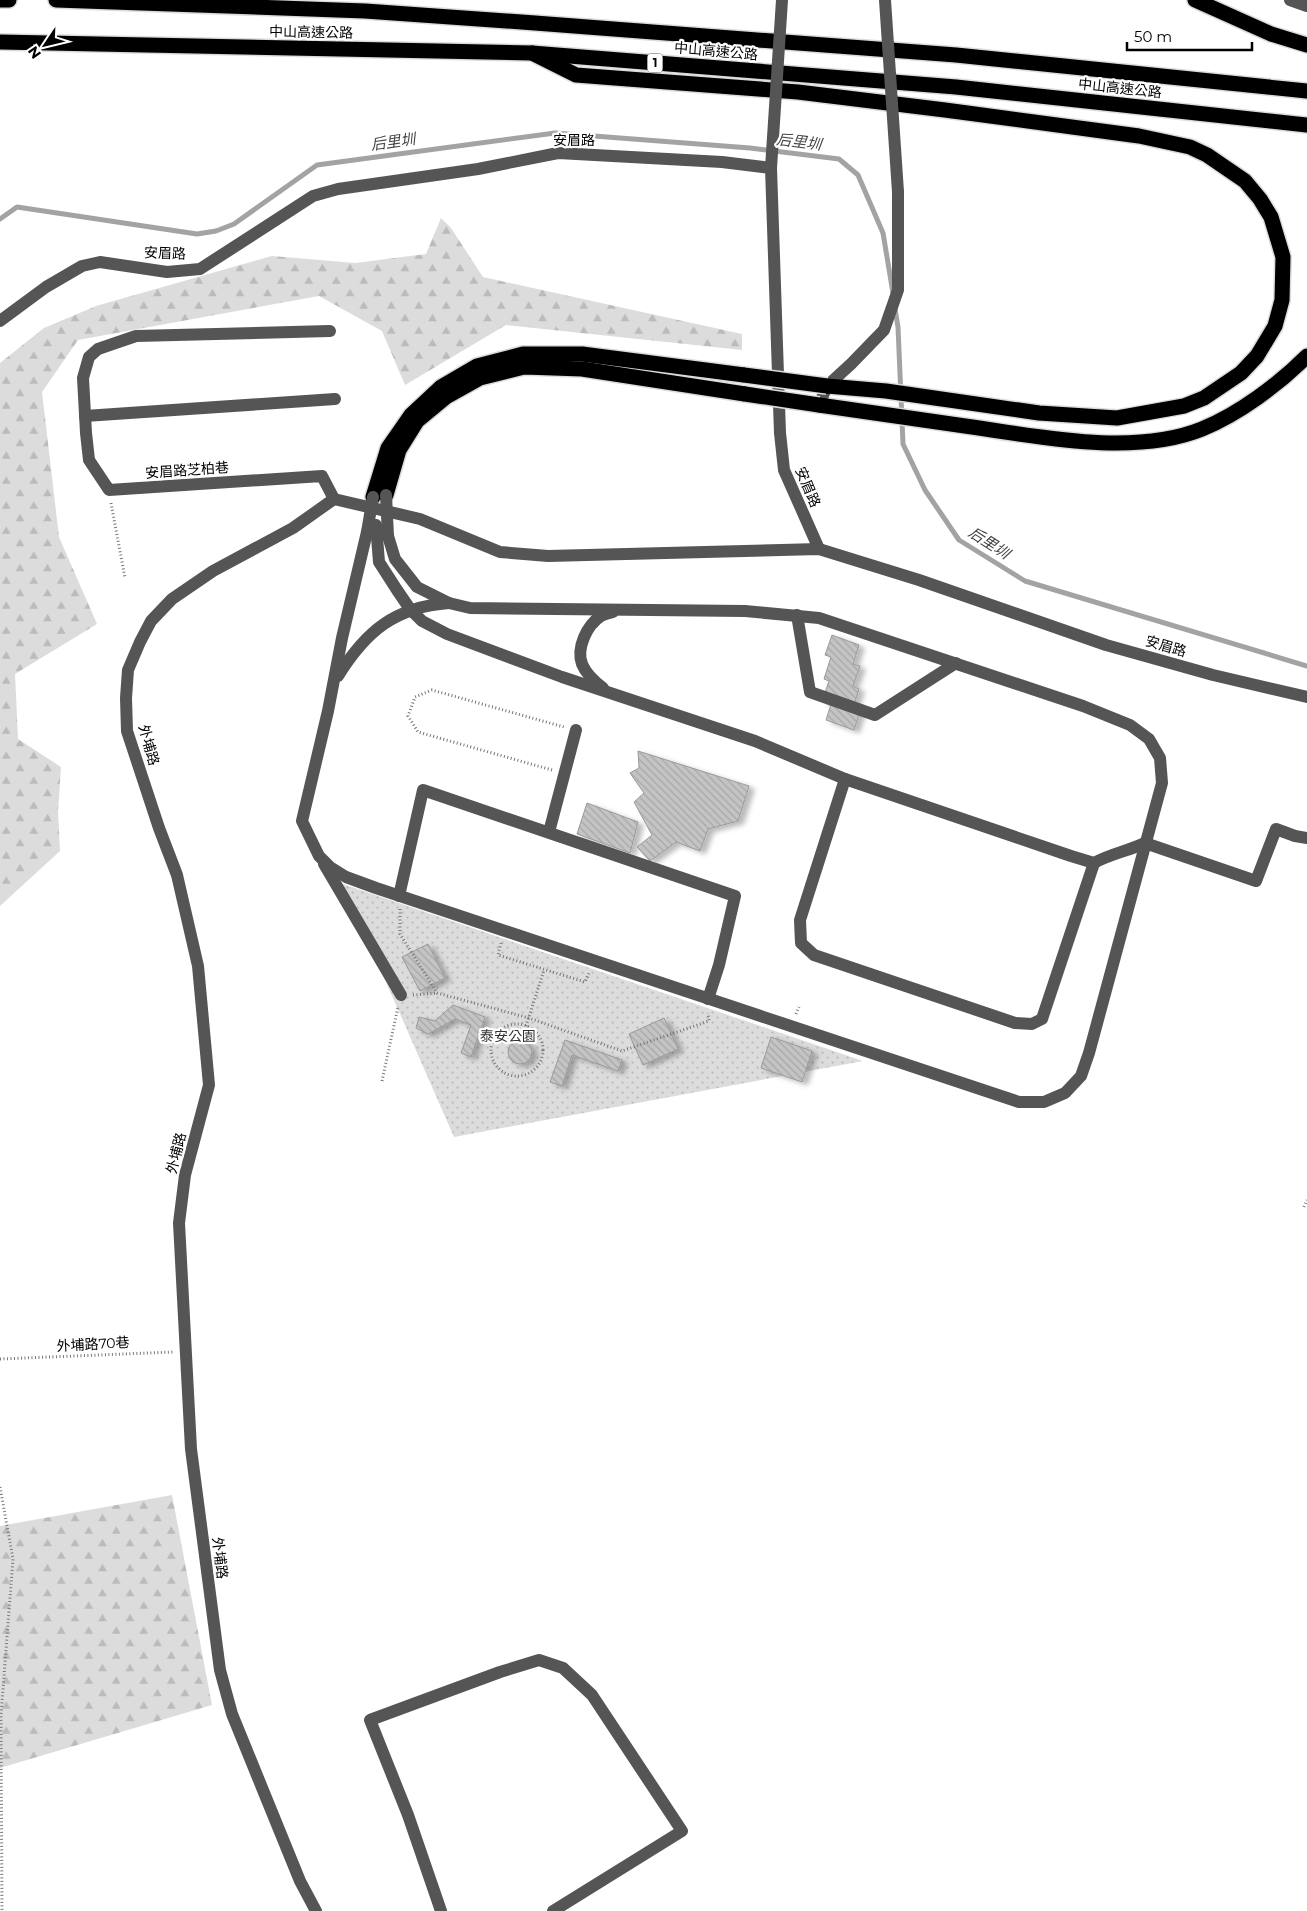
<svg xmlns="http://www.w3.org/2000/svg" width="1307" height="1911" font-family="Montserrat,'Noto Sans TC',sans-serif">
<defs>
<pattern id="forest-firs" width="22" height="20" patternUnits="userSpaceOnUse" patternTransform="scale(1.25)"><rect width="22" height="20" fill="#dcdcdc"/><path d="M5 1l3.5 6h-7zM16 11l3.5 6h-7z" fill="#bbb"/></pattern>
<pattern id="park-dots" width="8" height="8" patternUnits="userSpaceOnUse" patternTransform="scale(1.25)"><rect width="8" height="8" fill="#dcdcdc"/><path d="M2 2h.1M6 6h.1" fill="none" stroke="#bbb" stroke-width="1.8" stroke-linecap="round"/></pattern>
<pattern id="building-back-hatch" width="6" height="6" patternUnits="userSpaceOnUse" patternTransform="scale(1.25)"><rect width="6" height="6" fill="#c4c4c4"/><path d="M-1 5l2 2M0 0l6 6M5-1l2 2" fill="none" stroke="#a7a7a7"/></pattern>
<filter id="shadow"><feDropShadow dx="5.5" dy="3" stdDeviation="2.5" flood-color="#0004"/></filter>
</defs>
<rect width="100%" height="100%" fill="#fff"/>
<g fill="url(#forest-firs)">
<path d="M441,218L451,228L483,277L742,334V350L506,325L405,385L382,331L319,296L78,340L42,392L59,537L97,624L15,674L18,739L61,767L58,812L60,851L0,906V363L44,328L96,306L272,256L355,263L426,254Z"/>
<path d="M172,1495L212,1705L0,1768V1526Z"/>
</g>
<path fill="url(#park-dots)" d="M343,884L863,1061L454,1137Z"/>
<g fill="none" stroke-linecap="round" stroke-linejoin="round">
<g stroke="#a3a3a3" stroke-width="5">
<path d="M0,219L17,207L197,234L216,231L234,224L317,165L555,133L750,148L839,159L858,175L883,233L893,293"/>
<path d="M895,309L898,327L903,444L925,490L959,540L1025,581L1307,666"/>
</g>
</g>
<g fill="url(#building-back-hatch)" stroke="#999" filter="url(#shadow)">
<path d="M832,635L859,645L853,664L860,666L853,686L859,689L853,708L860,711L854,730L826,720L831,704L822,701L829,681L824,679L831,657L825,655Z"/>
<path d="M638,751L749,786L738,821L708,829L700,851L676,842L650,861L637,847L652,835L634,802L644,793L630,773L639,768Z"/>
<path d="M587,803L638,822L630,853L577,834Z"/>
<path d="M428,944L445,978L420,991L402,957Z"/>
<path d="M453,1005L485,1017L471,1057L461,1053L471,1025L455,1019L428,1034L416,1028L419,1017L435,1021Z"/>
<path d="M664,1018L678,1049L643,1065L629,1034Z"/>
<path d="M771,1037L812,1051L802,1082L761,1068Z"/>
<circle cx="520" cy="1052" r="12"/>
<path d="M565,1040L622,1060L618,1071L572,1055L562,1086L550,1082Z"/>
</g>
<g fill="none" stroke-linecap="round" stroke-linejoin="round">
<g stroke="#dbdbdb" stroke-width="18">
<g id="highway">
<path d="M0,0H9"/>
<path d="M56,0L365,11L535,23L956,55L1307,91"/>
<path d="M1195,0L1271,34L1307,45"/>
<path d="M0,42L532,53L956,87L1307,125"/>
<path d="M532,53L576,75L798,92L945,110L1139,136L1190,147L1207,155L1245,181L1260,199L1271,217L1283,257L1282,300L1275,326L1257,356L1241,373L1204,398L1184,406L1117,418L1039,413L886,391L827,386"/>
<path d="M819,405C867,412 916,419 965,426C1036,436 1133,457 1202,429C1239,414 1279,384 1307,356"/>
<path d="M386,495L399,450L417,421L446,397L480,378L524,367L582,369L745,394"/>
<path d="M373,497L388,448L411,415L441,387L477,366L523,354H582L744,375"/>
</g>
</g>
<g stroke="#777" stroke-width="3" stroke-dasharray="1 2.5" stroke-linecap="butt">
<path d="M111,503L125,578"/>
<path d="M552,770L418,732L408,716L415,697L432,690L564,727"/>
<path d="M400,909V934L437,993L529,1018L622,1051L709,1021L708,1013"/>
<path d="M501,943L498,955L585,982L589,973"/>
<path d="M413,995L437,993"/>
<path d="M796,1014L799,1007"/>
<circle cx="517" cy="1050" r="26"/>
<path d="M526,1026L544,970"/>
<path d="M382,1081L398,1007"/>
<path d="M1304,1207L1307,1200"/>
<path d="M0,1359L173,1352"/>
<path d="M0,1487L13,1559L1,1715L2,1911"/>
</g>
<g stroke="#555" stroke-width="12">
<path d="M1290,0L1307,6"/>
<path d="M0,321L46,287L82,266L100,262L167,272L200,269L313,196L338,189L478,169L558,153L722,162L771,168L780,433L784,470L819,549"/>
<path d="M330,331L136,336L98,349L89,357L83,378L86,433L89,460L109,490L322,476L334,499"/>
<path d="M819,405L827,386L851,364L884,330L898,290V192"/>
<path d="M85,416L335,399"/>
<path d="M334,499L420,519L500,552L548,556L819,549L919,580L1106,645L1213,675L1307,697"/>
<path d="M376,525L379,562L397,590L410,609L422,621L447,634L562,677L755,741L845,779L1071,856L1094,863C1110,854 1128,851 1145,843L1256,881L1276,829L1295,836L1307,838"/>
<path d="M367,532L342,638L328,711L302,821L319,856L330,867L346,877L376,888L1019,1102H1044L1065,1093L1081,1076L1089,1053L1162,783L1160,758L1149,739L1130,725L1083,706L819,618L745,611L470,608L449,603L417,587L395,559L388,536"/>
<path d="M797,615L810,692L875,715L956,663"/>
<path d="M338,676C366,631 395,607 449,603"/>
<path d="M603,688C595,682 586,674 582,664C576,648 587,625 601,616C605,614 609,613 613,612"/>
<path d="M845,779L800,920L801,943L814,955L1015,1023L1032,1024L1042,1019L1094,863"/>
<path d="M549,832L576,730"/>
<path d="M324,864L401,995"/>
<path d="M399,896L423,790L735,896L719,965L708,999"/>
<path d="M316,1911L300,1881L232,1714L220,1670L191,1449L179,1223L185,1175L209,1085L198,966L177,875L159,828L127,731L126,698L128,670L140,642L151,621L172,599L213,571L293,528L334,499"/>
<path d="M441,1911L408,1815L370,1720L500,1672L539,1660L563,1668L592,1695L682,1831L553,1911"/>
</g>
<use href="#highway" stroke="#000" stroke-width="15"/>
<g stroke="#dbdbdb" stroke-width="18" stroke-linecap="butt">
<g id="highway-bridge">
<path d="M744,375L827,386"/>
<path d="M745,394L819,405"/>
</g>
</g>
<g stroke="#555" stroke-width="12">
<path d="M885,0L898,192"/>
<path d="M771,168L782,0"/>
<path d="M386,495L388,536"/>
<path d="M367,532L373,497"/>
</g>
<use href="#highway-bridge" stroke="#000" stroke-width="15"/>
</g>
<g text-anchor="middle" stroke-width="4.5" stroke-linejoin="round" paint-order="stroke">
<rect fill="#fff" stroke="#4c4c4c" stroke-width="1" x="647.5" y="53.5" width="15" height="19" rx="4"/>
<g font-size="12" font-weight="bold" fill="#000">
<text x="655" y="67">1</text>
</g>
<g font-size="14" fill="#000" stroke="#fff">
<text transform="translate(311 32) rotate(1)" y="5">中山高速公路</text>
<text transform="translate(716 51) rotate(5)" y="5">中山高速公路</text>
<text transform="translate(1120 88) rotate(6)" y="5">中山高速公路</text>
<text x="574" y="145">安眉路</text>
<text transform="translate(165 253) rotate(2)" y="5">安眉路</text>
<text transform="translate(187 470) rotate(-4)" y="5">安眉路芝柏巷</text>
<text transform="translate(808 487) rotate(67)" y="5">安眉路</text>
<text transform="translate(1166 646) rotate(16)" y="5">安眉路</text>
<text transform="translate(149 745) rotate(74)" y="5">外埔路</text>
<text transform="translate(176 1153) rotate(-76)" y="5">外埔路</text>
<text transform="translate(93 1344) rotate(-3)" y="5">外埔路70巷</text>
<text transform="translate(220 1558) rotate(83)" y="5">外埔路</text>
</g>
<g font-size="14" fill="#333" stroke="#fff">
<text x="508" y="1041">泰安公園</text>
</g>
<g font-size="15" font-style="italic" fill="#444" stroke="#fff">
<text transform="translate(393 142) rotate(-8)" y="5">后里圳</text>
<text transform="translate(799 142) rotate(7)" y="5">后里圳</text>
<text transform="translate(989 543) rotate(33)" y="5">后里圳</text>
</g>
</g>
<g transform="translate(45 45) rotate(235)" stroke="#ffffff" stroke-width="4" paint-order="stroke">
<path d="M0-4L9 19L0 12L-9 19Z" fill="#000000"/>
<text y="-8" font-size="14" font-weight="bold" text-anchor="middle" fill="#000000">N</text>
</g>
<path d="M1127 42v8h125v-8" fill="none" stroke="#000000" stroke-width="2.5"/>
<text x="1134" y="42" font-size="15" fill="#000000" stroke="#ffffff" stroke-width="4" paint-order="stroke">50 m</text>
</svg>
